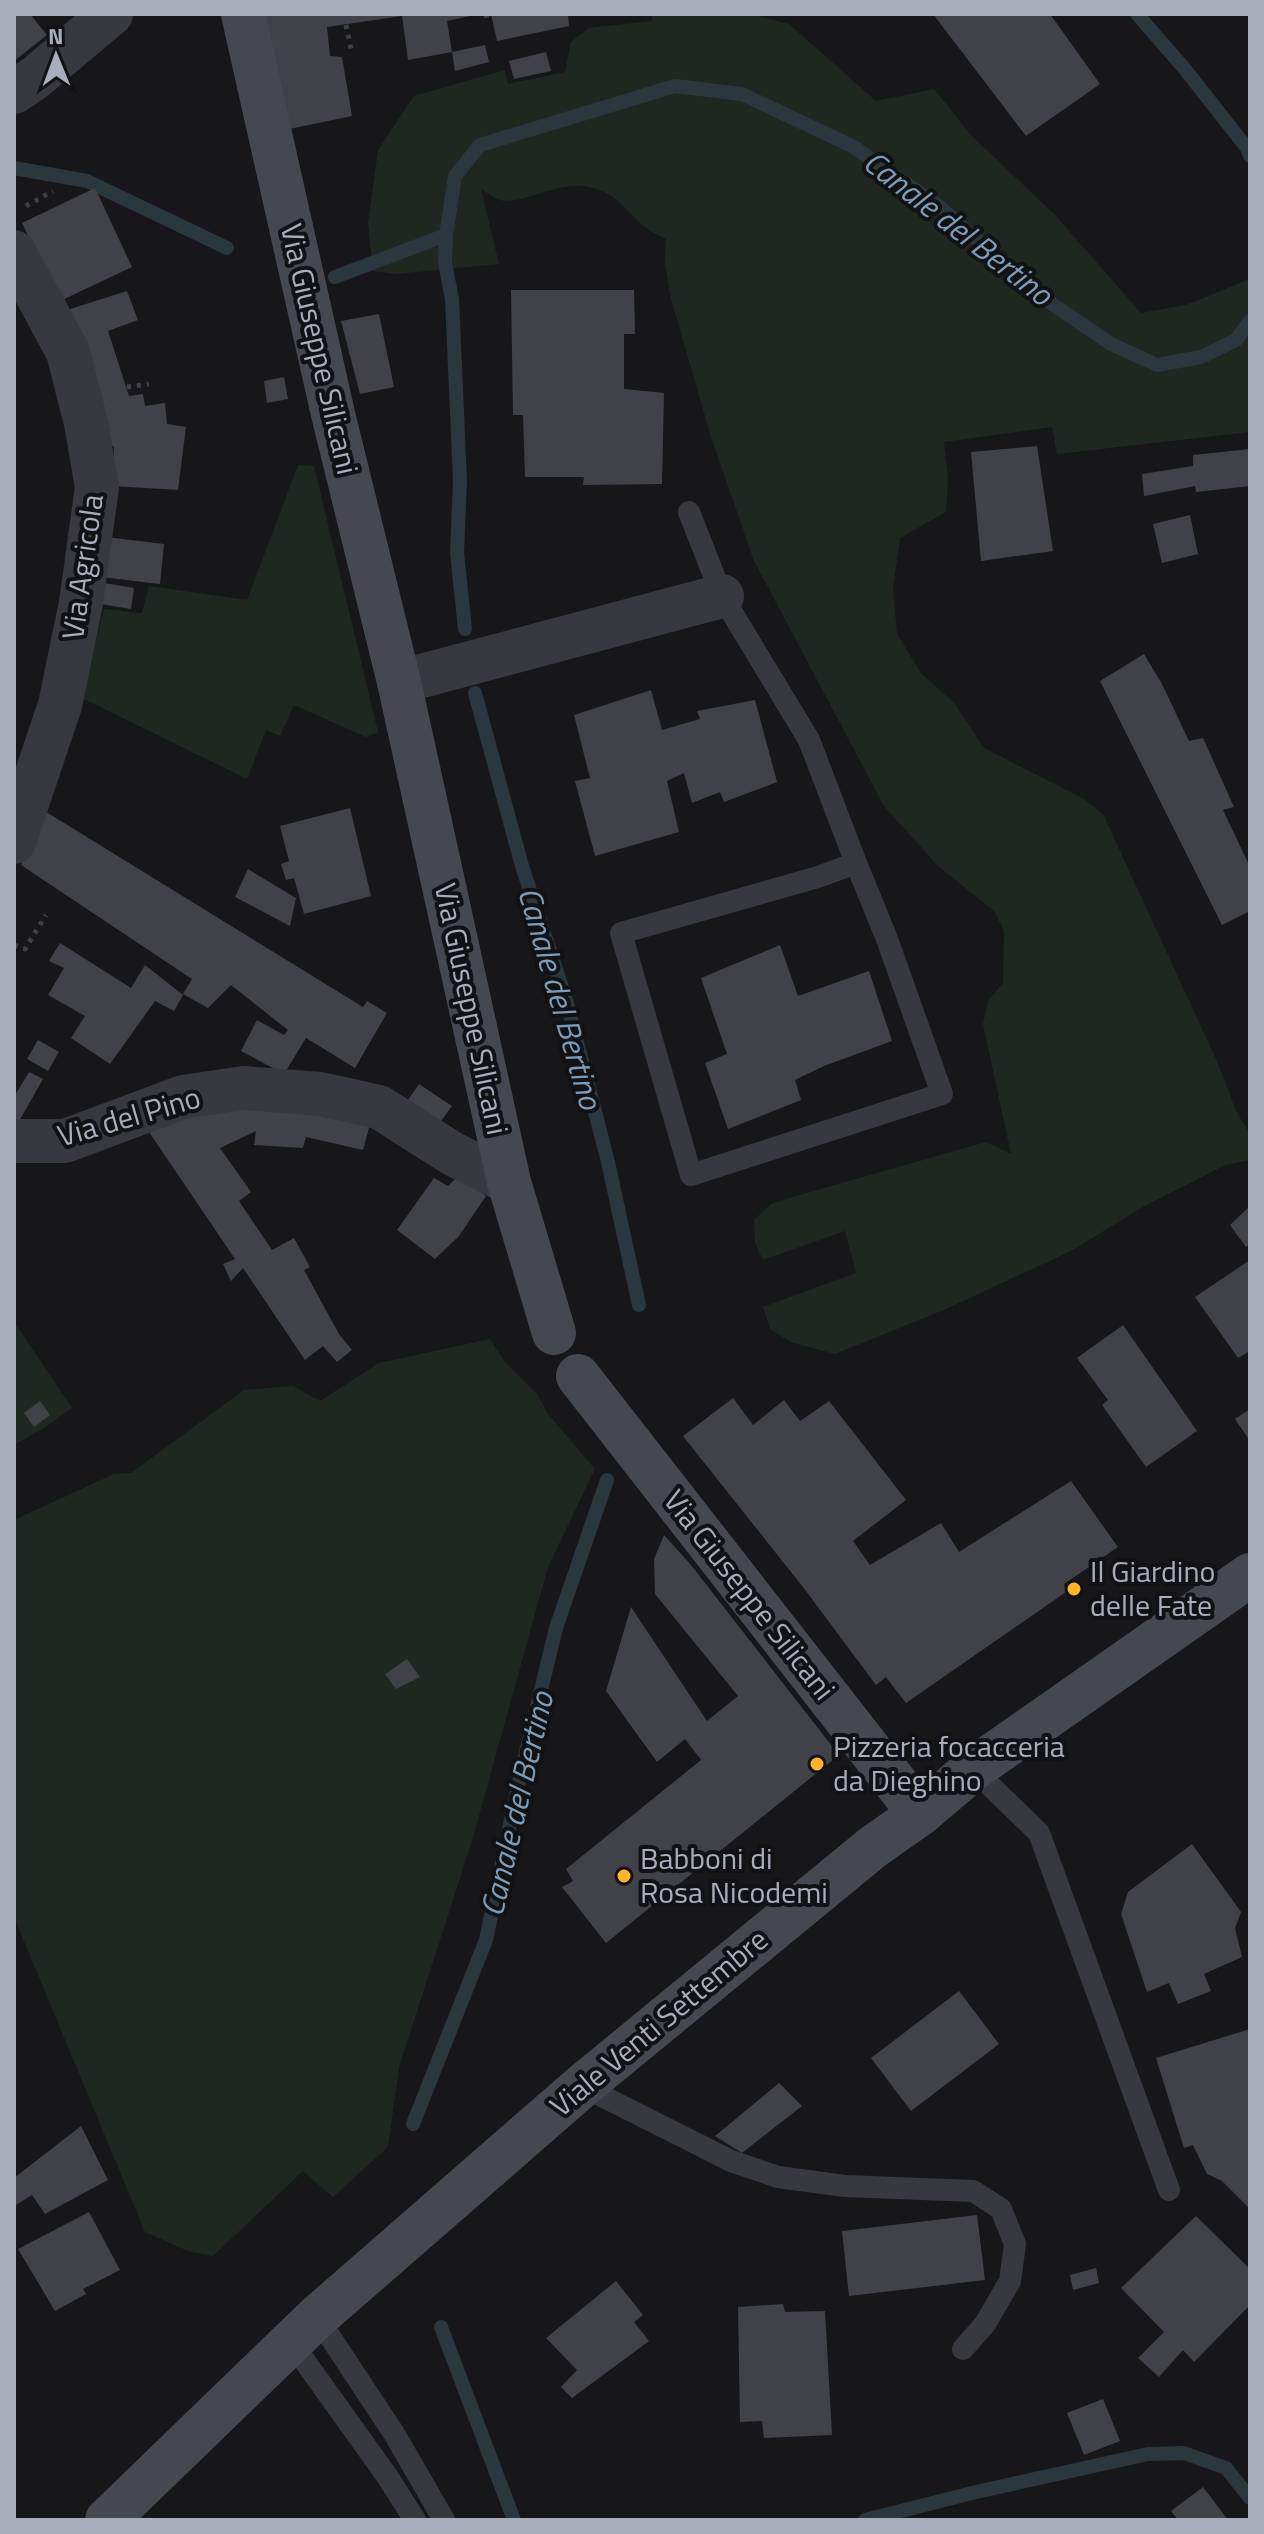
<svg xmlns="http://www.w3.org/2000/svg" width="1264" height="2534" font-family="'Titillium Web',sans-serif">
<rect width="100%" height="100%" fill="#171719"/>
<g fill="#1e2820">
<path d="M652,14H751L789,24L876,101L934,89L970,134L1056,216L1141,313L1186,305L1250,279V432L1057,454L1052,427L944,442L948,478L946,512L900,538L893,589L897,634L921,673L955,704L984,748L1084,799L1103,814L1216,1059L1237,1113L1250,1134V1160L1225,1165L1143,1207L1071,1251L946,1309L835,1354L791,1342L770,1329L763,1307L856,1273L845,1231L763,1260L755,1243L754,1220L771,1204L793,1197L986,1142L1011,1154L983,1024L988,1001L1003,983L1004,931L994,911L938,866L884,806L754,561L711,437L670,295L665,261L666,239C659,235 650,232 644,226C624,210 618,193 589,187C555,180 520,208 497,199C491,196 486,192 481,189L499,264L396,274L373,271L368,223L378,150L414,96L505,70L508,84L565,72L571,42L589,28L652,21Z"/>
<path d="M298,465L314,466L378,732L366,737L294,705L280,736L266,730L247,779L82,698L104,609L142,613L149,586L247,600Z"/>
<path d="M14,1322L72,1408L47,1426L14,1445Z"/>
<path d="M490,1339L505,1362L537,1394L548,1414L595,1469L548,1567L472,1841L399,2067L388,2147L333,2197L303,2171L213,2256L188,2251L145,2232L14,1917V1520L114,1474L131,1473L244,1390L293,1386L320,1401L379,1363Z"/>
</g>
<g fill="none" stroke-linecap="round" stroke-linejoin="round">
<g stroke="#2b373f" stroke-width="14">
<path d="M1137,14L1184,68L1247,148L1250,156"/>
<path d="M14,168L87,181L227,248"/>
<path d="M335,277L446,235"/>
<path d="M465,629L457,553L460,481L452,299L445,263L446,235L455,176L480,145L675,86L742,94L854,147L941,208L1042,297L1111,344L1157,365L1201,357L1236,340L1250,321"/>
<path d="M475,693L522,866L567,1003L608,1162L639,1305"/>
<path d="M413,2124L486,1940L520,1777L556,1628L607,1480"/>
<path d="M441,2327L514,2520"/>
<path d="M865,2520L976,2492L1148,2454L1184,2453L1226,2468L1250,2498"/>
</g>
</g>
<g fill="#414247">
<path d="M14,14H30L47,35L14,61Z"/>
<path d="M255,14H475V15L447,21L452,52L408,60L402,16L327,27L330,56L342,57L352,116L280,131Z"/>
<path d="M491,14H568L569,26L497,41Z"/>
<path d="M933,14H1050L1100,84L1026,136Z"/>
<path d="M485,45L489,62L455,71L452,52Z"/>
<path d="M546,52L551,71L514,79L509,61Z"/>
<path d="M95,188L132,267L60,301L22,223Z"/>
<path d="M511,290H634L635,334H624V389L664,393L662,484L583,485L584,477H525L523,415H513Z"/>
<path d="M127,291L138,320L108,331L129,396L143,394L145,406L165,403L167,424L186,427L178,490L113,486L114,446H108L64,311Z"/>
<path d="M379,314L394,387L360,394L341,321Z"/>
<path d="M284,377L288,399L267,403L264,381Z"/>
<path d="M1037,446L1053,551L981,561L971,452Z"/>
<path d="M1250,449V486L1196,492L1195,486L1144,496L1142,474L1193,466V455Z"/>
<path d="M1190,515L1198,554L1162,563L1153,524Z"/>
<path d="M106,537L164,544L160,584L101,577Z"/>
<path d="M104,583L134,588L131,609L101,604Z"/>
<path d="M1144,654L1162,684L1189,741L1203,738L1234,807L1223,810L1250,867V911L1222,925L1100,681Z"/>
<path d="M651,690L662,730L700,719L697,711L755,700L777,782L724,802L720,792L692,803L684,773L667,781L679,832L595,856L575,781L590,778L574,715Z"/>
<path d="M350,808L371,896L304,914L294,878L286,880L281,864L289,861L280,826Z"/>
<path d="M43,810L363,1007L367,1001L387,1013L355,1068L306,1038L284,1074L241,1051L257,1020L284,1035L288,1030L231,985L208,1008L183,994L192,979L21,865Z"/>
<path d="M248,869L296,898L290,926L235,897Z"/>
<path d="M60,943L131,988L145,965L183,995L174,1011L155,1001L110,1064L71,1038L85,1016L48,995L64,968L49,961Z"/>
<path d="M780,945L798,996L869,971L892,1041L824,1066L795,1080L801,1100L728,1129L705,1063L727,1054L701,978Z"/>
<path d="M38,1040L59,1052L48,1071L27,1059Z"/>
<path d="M29,1072L43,1079L14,1130V1097Z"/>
<path d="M419,1084L452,1106L441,1121L408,1100Z"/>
<path d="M201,1102L372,1117L363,1150L306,1137L303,1148L254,1145L256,1131L220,1148L251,1192L239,1201L272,1250L294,1238L310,1267L304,1270L339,1334L352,1350L337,1362L323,1346L305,1360L243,1268L231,1281L223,1264L235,1259L147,1129Z"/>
<path d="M458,1176L486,1196L459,1236L435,1259L397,1230L434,1178L448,1186Z"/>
<path d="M1250,1206V1244L1246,1247L1230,1225Z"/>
<path d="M1250,1260V1351L1238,1358L1195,1297Z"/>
<path d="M1123,1325L1197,1431L1146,1467L1102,1405L1108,1400L1077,1358Z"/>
<path d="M733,1398L753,1425L784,1400L800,1421L829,1401L906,1500L853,1541L870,1565L941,1523L959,1552L1071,1481L1118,1547L1064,1584L1066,1592L906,1703L886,1677L876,1685L803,1587L683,1436Z"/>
<path d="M40,1401L50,1415L34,1427L24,1413Z"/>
<path d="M1250,1409V1441L1235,1419Z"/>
<path d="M664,1535L691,1565L839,1755L606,1943L562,1887L573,1881L566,1869L701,1760L685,1739L657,1762L606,1691L631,1607L707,1721L738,1696L655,1594L654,1559Z"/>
<path d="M407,1659L420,1677L396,1689L385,1674Z"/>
<path d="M1192,1844L1241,1912L1235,1928L1242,1957L1204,1974L1211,1991L1178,2004L1169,1983L1147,1992L1121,1914L1128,1892Z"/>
<path d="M959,1991L999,2044L911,2111L871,2058Z"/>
<path d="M1250,2029V2209L1222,2181L1207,2174L1193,2145L1184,2148L1156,2058Z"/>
<path d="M779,2083L802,2106L742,2153L715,2136Z"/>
<path d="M81,2126L108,2180L45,2214L32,2195L16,2205L14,2178Z"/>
<path d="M89,2212L120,2270L83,2289L86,2294L55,2311L18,2249Z"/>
<path d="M977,2215L985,2280L849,2296L842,2231Z"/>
<path d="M1196,2216L1250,2269V2305L1194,2362L1183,2350L1159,2377L1138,2358L1164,2332L1121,2288Z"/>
<path d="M1096,2268L1099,2283L1073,2290L1070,2275Z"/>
<path d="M616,2281L643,2315L634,2322L649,2341L572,2398L561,2387L577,2370L546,2338Z"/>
<path d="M783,2304L785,2312L825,2311L832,2435L764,2438L762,2421L740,2422L738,2307Z"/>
<path d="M1103,2399L1120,2441L1084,2455L1067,2413Z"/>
<path d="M1203,2487L1228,2520H1178L1171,2511Z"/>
</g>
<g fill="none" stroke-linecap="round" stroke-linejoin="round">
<g stroke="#3d4046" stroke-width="5" stroke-dasharray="4 6" stroke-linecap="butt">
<path d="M486,14L487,20"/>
<path d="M346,25L351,49"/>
<path d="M26,206L53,191"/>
<path d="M127,387L149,384"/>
<path d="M14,945L25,949L46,915"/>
</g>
<g stroke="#38393f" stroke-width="22">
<path d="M689,512L722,596L809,740L856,863L818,877L621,933L691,1175L942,1094L887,939L856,863"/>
<path d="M973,1769L1039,1833L1169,2190"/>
<path d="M582,2086L731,2161L778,2177L845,2186L973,2191L1001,2209L1015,2244L1010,2281L985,2324L963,2349"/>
<path d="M317,2317L395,2435L444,2520"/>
<path d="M291,2342L387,2476L415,2520"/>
</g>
<g stroke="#38393f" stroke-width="44">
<path d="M14,92L36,77L111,14"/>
<path d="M14,252L68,352L86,423L97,487L81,603L60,705L14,842"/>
<path d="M399,682L722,596"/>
<path d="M14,1141H65L183,1097L244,1088L320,1094L379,1107L453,1154L509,1182"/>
</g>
<g stroke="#45484f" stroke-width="44">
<path d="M243,14L333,414L399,682L509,1182L554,1333"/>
<path d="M578,1376L920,1814"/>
<path d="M107,2520L317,2317L582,2086L873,1847L920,1814L973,1769L1250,1575"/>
</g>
</g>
<g fill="#ffb429" stroke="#121214" stroke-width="3">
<circle cx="1074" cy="1589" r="8"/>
<circle cx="817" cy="1764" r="8"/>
<circle cx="624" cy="1876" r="8"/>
</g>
<g text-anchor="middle" stroke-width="8" stroke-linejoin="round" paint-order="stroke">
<g font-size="30" fill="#a8aebb" stroke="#121214">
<text transform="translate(319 349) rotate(77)" y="10">Via Giuseppe Silicani</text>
<text transform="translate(83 567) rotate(-82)" y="10">Via Agricola</text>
<text transform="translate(471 1009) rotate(78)" y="10">Via Giuseppe Silicani</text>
<text transform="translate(129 1117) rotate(-16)" y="10">Via del Pino</text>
<text transform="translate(749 1595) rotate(52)" y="10">Via Giuseppe Silicani</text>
<text transform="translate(659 2023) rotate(-40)" y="10">Viale Venti Settembre</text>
</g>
<g font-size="30" fill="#a8aebb" stroke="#121214" text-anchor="start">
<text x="1090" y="1582">Il Giardino<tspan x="1090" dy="34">delle Fate</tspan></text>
<text x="833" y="1757">Pizzeria focacceria<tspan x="833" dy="34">da Dieghino</tspan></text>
<text x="640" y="1869">Babboni di<tspan x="640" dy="34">Rosa Nicodemi</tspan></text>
</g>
<g font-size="32" font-style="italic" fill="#7c9db9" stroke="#121214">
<text transform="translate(958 228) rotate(38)" y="11">Canale del Bertino</text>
<text transform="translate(560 998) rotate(74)" y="11">Canale del Bertino</text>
<text transform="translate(517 1804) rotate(-77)" y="11">Canale del Bertino</text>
</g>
</g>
<rect width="1264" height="2534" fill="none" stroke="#a8aebb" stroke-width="32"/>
<g transform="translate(56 56) rotate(359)" stroke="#121214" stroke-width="6" paint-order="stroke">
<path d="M0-6L14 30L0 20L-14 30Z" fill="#a8aebb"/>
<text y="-12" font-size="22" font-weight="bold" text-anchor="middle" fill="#a8aebb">N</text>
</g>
</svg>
